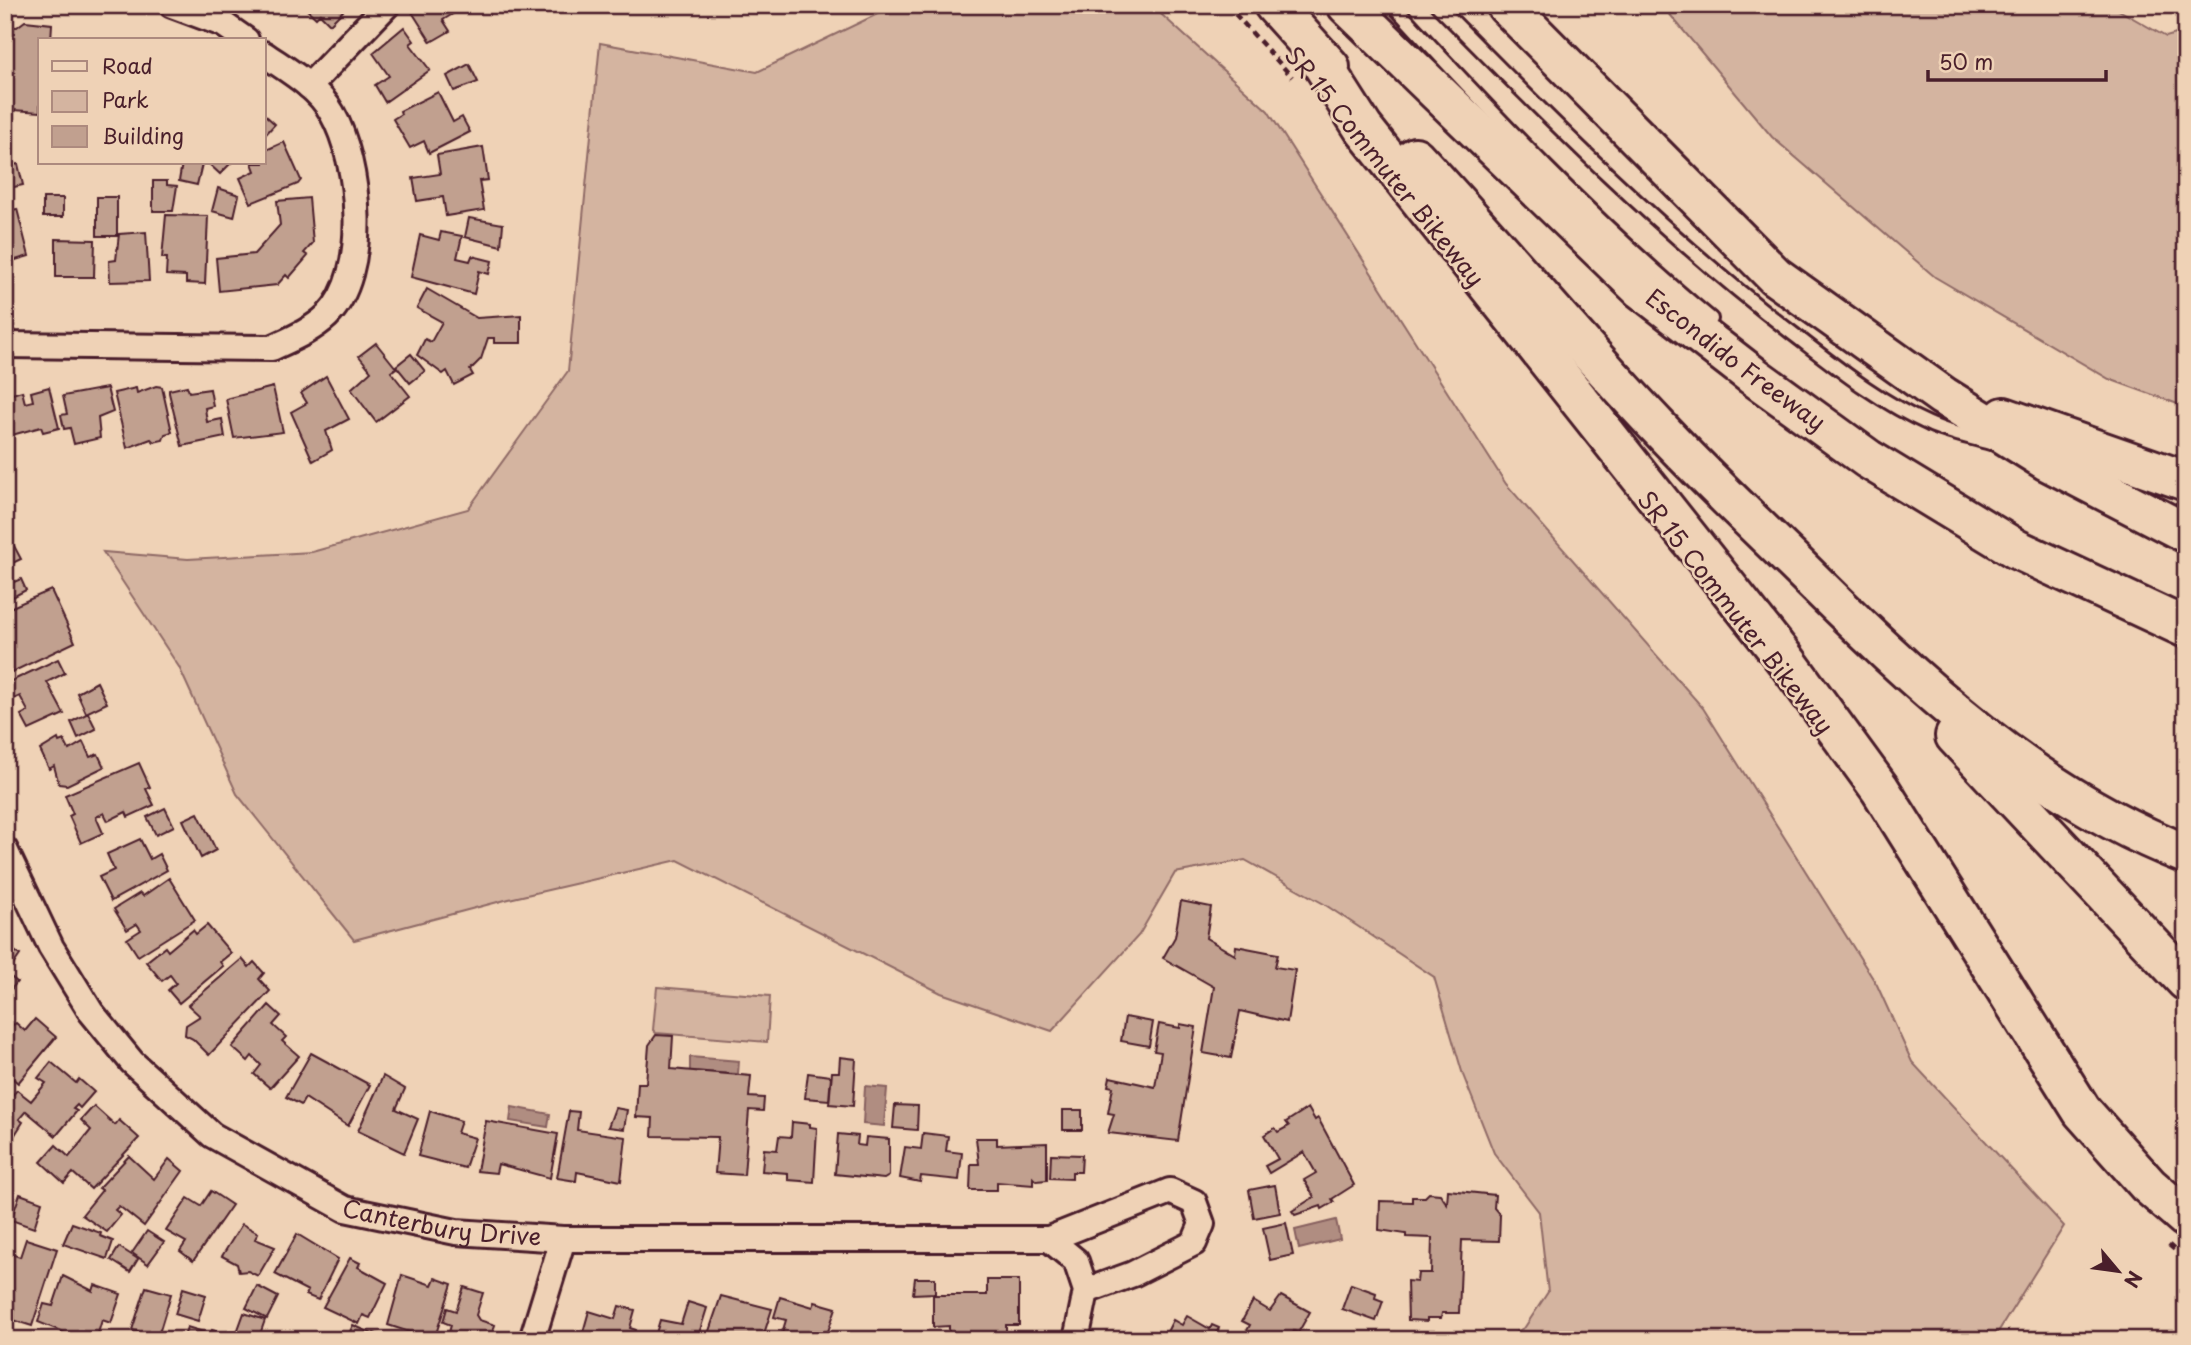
<svg xmlns="http://www.w3.org/2000/svg" width="2191" height="1345" font-family="'Playpen Sans',sans-serif">
<rect width="100%" height="100%" fill="#efd2b6"/>
<filter id="ink" filterUnits="userSpaceOnUse"><feTurbulence type="fractalNoise" baseFrequency=".0143" numOctaves="2"/><feDisplacementMap in="SourceGraphic" scale="14" xChannelSelector="R" yChannelSelector="G"/><feConvolveMatrix kernelMatrix="1 2 1 2 8 2 1 2 1" color-interpolation-filters="sRGB"/></filter>
<g filter="url(#ink)">
<g fill="#d4b4a0" stroke="#8f6a66" stroke-width="2">
<path d="M886,5H1151L1268,111L1506,484L1703,708L1877,985L1912,1062L2064,1226L1993,1340H1503L1525,1327L1548,1292L1539,1212L1494,1153L1463,1075L1434,977L1324,904L1245,860L1175,873L1139,935L1052,1031L941,993L678,860L509,899L354,940L237,794L179,667L103,552L188,559L312,552L468,509L568,371L600,43L757,72L888,9Z"/>
<path d="M1662,5H2110L2166,37L2186,31V407L2109,379L1935,277L1772,137Z"/>
<path d="M657,987L770,996L767,1042L656,1033L653,1030Z"/>
</g>
<g fill="#b08d81" stroke="#87615f" stroke-width="2">
<path d="M690,1057L739,1061L738,1074L690,1071Z"/>
<path d="M865,1086L887,1088L884,1126L863,1124Z"/>
<path d="M512,1107L550,1114L548,1127L510,1121Z"/>
<path d="M1336,1220L1340,1239L1299,1249L1295,1230Z"/>
</g>
<g fill="#c1a08f" stroke="#4a1f2b" stroke-width="2">
<path d="M302,5H337L343,11L330,24L320,14L316,18Z"/>
<path d="M422,5H459L461,9L443,20L450,31L431,42L412,12Z"/>
<path d="M25,21L52,24L51,40H40V112L14,110L13,136L5,135V26L17,27Z"/>
<path d="M404,27L414,41L410,44L430,70L385,102L375,85L389,76L373,53Z"/>
<path d="M469,64L478,82L454,91L447,76Z"/>
<path d="M438,92L453,122L462,117L470,132L429,153L424,141L410,148L393,119L401,114L400,111Z"/>
<path d="M264,114L275,124L266,134L264,133Z"/>
<path d="M284,142L301,180L298,184L251,203L240,178L255,171L252,163H264V151Z"/>
<path d="M483,147L488,180L479,181L484,210L446,216L443,197L417,201L413,178L440,174L437,155Z"/>
<path d="M182,163L202,164L197,185L179,181Z"/>
<path d="M208,163H231L220,174Z"/>
<path d="M18,164L23,185L5,189V167Z"/>
<path d="M153,181H167V185L177,186L173,211H153Z"/>
<path d="M218,188L239,195L234,217L212,211Z"/>
<rect x="97" y="197" width="20" height="39"/>
<rect x="43" y="198" width="20" height="19"/>
<path d="M309,198L313,243L304,253L308,256L289,278L286,275L277,285L219,291L216,258L254,254L280,225L277,201Z"/>
<path d="M5,200L8,211L17,209L29,256L12,261L14,267L6,269L5,273Z"/>
<path d="M166,215L208,216L205,284L186,283V276L166,275L167,258H162Z"/>
<path d="M469,218L503,224L501,246L465,237Z"/>
<path d="M146,232L149,281L110,282L109,261L116,260L119,234Z"/>
<path d="M441,232L462,236L457,258L470,261L472,256L492,261L489,274L479,271L474,294L411,277L420,235L439,240Z"/>
<path d="M56,239L95,240L94,277H56Z"/>
<path d="M427,289L477,318L521,315V343H494V338H488L481,359L470,370L473,375L454,385L447,371L443,374L417,355L425,339L431,342L442,322L417,308Z"/>
<path d="M376,343L396,368L391,372L410,396L376,422L351,389L371,371L359,356Z"/>
<path d="M411,354L425,371L410,383L396,366Z"/>
<path d="M326,376L349,419L326,431L332,450L313,461L291,412L307,403L301,393Z"/>
<path d="M156,386L162,387L172,432L165,434L163,440L154,442L151,439L127,448L114,393L136,388L137,393Z"/>
<path d="M187,386L189,392L210,389L213,406L205,408L207,422L222,419L225,437L182,446L169,393V390Z"/>
<path d="M49,387L59,428L43,432L41,427L12,435L5,396L22,391L25,403L33,401L31,392Z"/>
<path d="M273,387L283,432L234,438L226,399Z"/>
<path d="M107,388L113,412L98,418L100,438L74,444L70,428L64,429L61,415L67,414L63,396Z"/>
<path d="M13,544L21,559L6,566L14,582L21,579L26,590L5,601V548Z"/>
<path d="M51,590L75,642L6,675L5,610Z"/>
<path d="M58,659L65,673L47,682L64,714L29,730L21,715L28,711L20,696L5,703V684Z"/>
<path d="M97,682L107,703L86,713L77,693Z"/>
<path d="M88,713L96,729L78,738L71,722Z"/>
<path d="M58,739L59,742L64,740L69,750L83,742L90,757L98,754L104,767L67,785L59,784L54,766L49,769L40,750Z"/>
<path d="M139,763L150,787L146,789L154,805L128,817L126,812L108,821L104,813L96,817L103,833L81,843L69,816L73,814L65,795Z"/>
<path d="M165,808L174,826L156,835L147,817Z"/>
<path d="M198,813L216,850L201,858L183,820Z"/>
<path d="M140,839L150,859L159,854L167,870L111,901L99,877L114,870L107,854Z"/>
<path d="M169,878L195,920L138,956L127,939L141,930L137,924L127,930L114,909L140,893L143,896Z"/>
<path d="M1181,901L1211,907L1206,938L1235,955L1236,946L1278,954L1275,967L1295,970L1287,1022L1240,1011L1231,1058L1203,1053L1214,987L1163,958L1175,937Z"/>
<path d="M207,925L231,953L220,962L223,966L179,1003L168,990L176,983L170,975L162,981L146,962L165,947L168,951L193,930L196,934Z"/>
<path d="M5,944L20,955L7,974L17,982L5,997Z"/>
<path d="M242,959L249,967L254,962L264,973L259,979L270,991L209,1055L193,1039L185,1035L186,1025L200,1016L188,1005Z"/>
<path d="M269,1005L281,1016L273,1025L286,1037L282,1041L299,1056L270,1088L254,1074L261,1065L252,1056L248,1061L232,1047Z"/>
<path d="M1125,1017L1153,1022L1149,1046L1121,1041Z"/>
<path d="M35,1019L56,1037L18,1083L5,1072V1029L16,1023L25,1031Z"/>
<path d="M1159,1024L1180,1028V1024L1196,1027L1178,1141L1108,1133L1114,1114L1108,1113L1113,1087L1108,1086L1110,1077L1155,1087L1161,1052L1154,1051Z"/>
<path d="M656,1035L673,1036L671,1069L751,1076L749,1097L764,1098L763,1111L749,1110L744,1175L715,1173L718,1137L652,1136L653,1118L636,1117L638,1083H646L649,1045Z"/>
<path d="M311,1053L370,1085L348,1126L305,1098L301,1105L286,1097Z"/>
<path d="M840,1057L856,1059L853,1106L829,1104L832,1072H839Z"/>
<path d="M51,1062L76,1083L79,1079L94,1092L80,1108L77,1105L73,1109L77,1111L56,1136L26,1111L19,1119L23,1122L11,1141L5,1138V1106L8,1100L17,1090L31,1101L46,1083L38,1078Z"/>
<path d="M808,1073L831,1076L829,1100L805,1098Z"/>
<path d="M383,1076L405,1089L396,1109L418,1119L404,1153L358,1131Z"/>
<path d="M895,1105L918,1106L917,1130L893,1128Z"/>
<path d="M94,1106L115,1125L119,1120L139,1138L91,1189L73,1173L64,1183L41,1162L56,1145L69,1157L91,1130L81,1120Z"/>
<path d="M615,1108L627,1110L624,1129L608,1127Z"/>
<path d="M1308,1108L1315,1120L1318,1118L1354,1185L1332,1199L1334,1202L1322,1209L1321,1206L1295,1215L1292,1211L1314,1197L1304,1180L1316,1173L1304,1152L1269,1173L1265,1166L1278,1159L1264,1135L1275,1128L1278,1132L1289,1126L1286,1122Z"/>
<rect x="1063" y="1110" width="19" height="20"/>
<path d="M430,1111L461,1121L457,1133L475,1138L465,1168L418,1156Z"/>
<path d="M569,1111L579,1112L577,1130L626,1137L621,1181L577,1172L576,1181L557,1178Z"/>
<path d="M486,1121L558,1134L550,1178L498,1164L496,1173L477,1171Z"/>
<path d="M792,1122L810,1124V1127L817,1128L814,1182L788,1180V1173L762,1171L764,1149L777,1150L779,1136L791,1137Z"/>
<path d="M923,1133L948,1136L946,1151L962,1153L959,1180L921,1176L920,1182L900,1178L905,1147L921,1149Z"/>
<path d="M838,1134L858,1136L857,1145L865,1146L866,1137L889,1139V1176L884,1179L835,1174Z"/>
<path d="M976,1138H997V1145L1047,1143V1180L1036,1181L1033,1178V1185L997,1182V1190H970L971,1164H979Z"/>
<path d="M1051,1154L1082,1155L1081,1172H1072V1179L1050,1178Z"/>
<path d="M129,1156L154,1179L169,1159L183,1171L144,1226L119,1206L115,1210L121,1215L107,1232L82,1215L102,1190L99,1188Z"/>
<path d="M1275,1185L1280,1213L1254,1218L1249,1190Z"/>
<path d="M1448,1190L1495,1195L1494,1208L1500,1215L1499,1241L1462,1240L1459,1313H1442L1441,1318H1427V1321L1408,1320L1407,1281L1417,1282L1418,1273H1431L1432,1238L1406,1237V1234L1379,1230L1380,1201L1412,1202V1197H1425L1429,1193L1440,1194L1447,1204Z"/>
<path d="M211,1191L232,1205L193,1261L180,1251L186,1242L166,1231L188,1198L201,1206Z"/>
<path d="M20,1194L42,1202L34,1228L11,1220Z"/>
<path d="M72,1223L101,1233L100,1236L113,1241L107,1259L63,1244Z"/>
<path d="M1286,1223L1293,1255L1270,1260L1263,1228Z"/>
<path d="M242,1224L258,1233L255,1239L275,1247L258,1276L248,1271L239,1272L237,1264L222,1256Z"/>
<path d="M147,1231L164,1242L148,1264L132,1253Z"/>
<path d="M297,1234L338,1259L318,1300L306,1295L308,1291L275,1274Z"/>
<path d="M26,1239L57,1249L32,1326L7,1318L13,1301L5,1299V1270L11,1254L20,1257Z"/>
<path d="M119,1247L138,1259L130,1272L111,1260Z"/>
<path d="M350,1258L360,1263L358,1267L387,1283L370,1318L363,1315L359,1324L323,1307Z"/>
<path d="M402,1275L432,1285L435,1278L452,1284L434,1340L388,1325Z"/>
<path d="M63,1276L93,1291L95,1285L121,1294L111,1323L102,1320L96,1340H70L71,1335L38,1322L44,1304L53,1306Z"/>
<path d="M915,1278H935V1293L913,1294Z"/>
<path d="M987,1280H1019V1325H1006V1335L949,1334V1326L933,1327V1295H987Z"/>
<path d="M1351,1284L1376,1293L1375,1298L1383,1301L1376,1321L1342,1309Z"/>
<path d="M257,1286L278,1297L267,1319L246,1308Z"/>
<path d="M146,1287L171,1294L157,1340L136,1335L138,1331L132,1330Z"/>
<path d="M464,1287L483,1293L476,1315L479,1320L495,1325L490,1340H447L451,1325L443,1322L447,1308L456,1311Z"/>
<path d="M183,1288L206,1295L198,1321L175,1314Z"/>
<path d="M721,1296L772,1309L762,1340H706Z"/>
<path d="M1281,1296L1310,1312L1298,1333L1294,1331L1289,1340H1242L1250,1325L1242,1321L1253,1301L1270,1311Z"/>
<path d="M780,1297L813,1307L815,1302L836,1308L825,1340H780L786,1320L774,1317Z"/>
<path d="M688,1302L707,1308L697,1340H654L660,1320L681,1324Z"/>
<path d="M619,1306L635,1310L630,1328L636,1330L633,1340H593L582,1336L589,1311L615,1319Z"/>
<path d="M244,1313L265,1320L258,1340L236,1335Z"/>
<path d="M1187,1316L1210,1329L1212,1325L1219,1328L1217,1332L1231,1340H1175L1166,1334L1173,1320L1182,1325Z"/>
<path d="M353,1325L373,1334L370,1340H346Z"/>
<path d="M187,1327L210,1334L212,1330L230,1336L229,1340H183Z"/>
<path d="M374,1333L394,1340H372Z"/>
</g>
<g fill="none" stroke-linecap="round" stroke-linejoin="round">
<g stroke="#4a1f2b" stroke-width="18">
<g id="service">
<path d="M1393,5C1494,115 1596,224 1711,319"/>
<path d="M1437,5C1550,120 1664,235 1792,333C1835,366 1879,402 1929,424C1948,433 1970,437 1990,443"/>
</g>
</g>
<g stroke="#4a1f2b" stroke-width="30">
<g id="minor">
<path d="M172,5L223,24L246,40"/>
<path d="M309,86L387,5"/>
<path d="M5,345L272,348C291,339 311,331 327,316C371,273 360,162 332,113C318,87 287,70 264,54"/>
<path id="s1" d="M5,850L51,947L91,1012L132,1062L212,1135L345,1209L456,1232L563,1239H1049L1170,1191L1194,1202L1202,1224L1194,1243L1133,1274L1086,1291"/>
<path d="M1049,1239L1076,1261L1086,1291L1076,1340"/>
<path d="M532,1340L563,1239"/>
</g>
</g>
<g stroke="#4a1f2b" stroke-width="44">
<g id="motorway">
<path d="M1274,5L1330,67"/>
<path id="s2" d="M1347,5L1641,289L1752,375L1868,459L2016,549L2186,628"/>
<path d="M1506,5L1775,276L1943,396L2047,461L2186,533"/>
<path d="M1312,48L1363,128L1788,663L1880,789L2082,1111L2148,1185L2186,1218"/>
<path d="M1415,157C1498,246 1575,340 1659,428C1705,477 1754,523 1802,570C1916,683 2034,795 2186,854"/>
<path d="M2004,417L2186,481"/>
<path d="M1955,736L2186,981"/>
</g>
</g>
<g stroke="#4a1f2b" stroke-width="4.5" stroke-dasharray="7 5" stroke-linecap="butt">
<path d="M1227,5L1292,77"/>
<path d="M2169,1245L2186,1260"/>
</g>
<use href="#service" stroke="#efd2b6" stroke-width="12"/>
<use href="#minor" stroke="#efd2b6" stroke-width="24"/>
<use href="#motorway" stroke="#efd2b6" stroke-width="38"/>
</g>
</g>
<g text-anchor="middle" stroke-width="5" stroke-linejoin="round" paint-order="stroke">
<g font-size="24" fill="#4a1f2b" stroke="#efd2b6">
<text transform="translate(1384 167) rotate(51)" y="8">SR 15 Commuter Bikeway</text>
<text dy="8" stroke="none"><textPath href="#s2" startOffset="527">Escondido Freeway</textPath></text>
<text transform="translate(1735 613) rotate(52)" y="8">SR 15 Commuter Bikeway</text>
<text dy="8" stroke="none"><textPath href="#s1" startOffset="607">Canterbury Drive</textPath></text>
</g>
</g>
<rect width="2191" height="1345" fill="none" stroke="#efd2b6" stroke-width="28"/>
<rect x="14" y="14" width="2163" height="1317" fill="none" stroke="#4a1f2b" stroke-width="2.5" filter="url(#ink)"/>
<rect x="38" y="38" width="228" height="126" fill="#efd2b6" stroke="#ad8a7e" stroke-width="2"/>
<rect x="52" y="61" width="35" height="10" fill="#efd2b6" stroke="#ad8a7e" stroke-width="2"/>
<text x="102" y="74" font-size="21" fill="#4a1f2b">Road</text>
<rect x="52" y="91" width="35" height="21" fill="#d4b4a0" stroke="#ad8a7e" stroke-width="2"/>
<text x="102" y="108" font-size="21" fill="#4a1f2b">Park</text>
<rect x="52" y="126" width="35" height="21" fill="#c1a08f" stroke="#ad8a7e" stroke-width="2"/>
<text x="102" y="144" font-size="21" fill="#4a1f2b">Building</text>
<g transform="translate(2118 1271) rotate(119)" stroke="#efd2b6" stroke-width="5" paint-order="stroke">
<path d="M0-5L12 26L0 18L-12 26Z" fill="#4a1f2b"/>
<text y="-10" font-size="19" font-weight="bold" text-anchor="middle" fill="#4a1f2b">N</text>
</g>
<path d="M1928 70v10h178v-10" fill="none" stroke="#4a1f2b" stroke-width="3.5"/>
<text x="1939" y="70" font-size="21" fill="#4a1f2b" stroke="#efd2b6" stroke-width="5" paint-order="stroke">50 m</text>
</svg>
